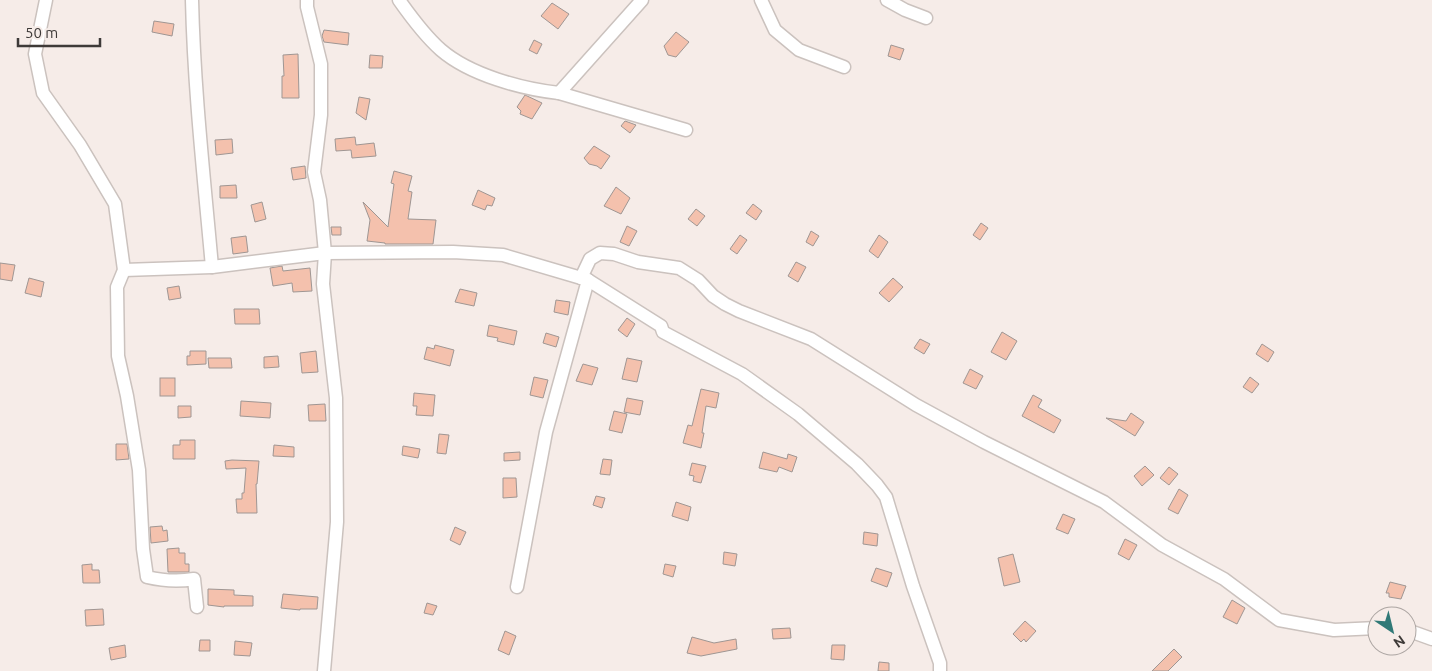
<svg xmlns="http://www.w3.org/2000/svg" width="1432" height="671" font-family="Ubuntu,sans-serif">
<rect width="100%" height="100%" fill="#f6ece8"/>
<g fill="#f4c1ad" stroke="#9f9693">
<path d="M552,3L569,14L558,29L541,16Z"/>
<path d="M154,21L174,24L172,36L152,32Z"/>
<path d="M324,30L349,33L348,45L324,42L322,36Z"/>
<path d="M676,32L689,42L676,57L668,55L664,46Z"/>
<path d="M534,40L542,44L537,54L529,50Z"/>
<path d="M891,45L904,49L900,60L888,56Z"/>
<path d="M298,54L299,98H282V76H284L283,55Z"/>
<path d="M370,55L383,56L382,68H369Z"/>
<path d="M525,95L542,103L532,119L520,114L521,111L517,107Z"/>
<path d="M359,97L370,99L366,120L356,113Z"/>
<path d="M625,121L636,125L630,133L621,126Z"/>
<path d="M355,137L356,145L374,143L376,156L352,158L351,150L336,151L335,139Z"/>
<path d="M232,139L233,153L216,155L215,140Z"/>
<path d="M594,146L610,156L601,169L597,166L589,164L584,158Z"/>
<path d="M305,166L306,178L293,180L291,168Z"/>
<path d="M394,171L412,176L408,191L412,192L408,219L436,220L433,244H385V243L367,241L370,220L363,202L388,227L394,184L391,183Z"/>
<path d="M236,185L237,198H220V186Z"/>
<path d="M616,187L630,198L621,214L604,206Z"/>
<path d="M478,190L495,198L492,206L487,205L485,210L472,205Z"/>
<path d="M262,202L266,219L255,222L251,205Z"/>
<path d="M753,204L762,211L756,220L746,213Z"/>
<path d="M696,209L705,216L697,226L688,219Z"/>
<path d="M981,223L988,228L980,240L973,235Z"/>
<path d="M627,226L637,231L629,246L620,242Z"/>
<path d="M331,227H341V235H332Z"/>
<path d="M811,231L819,236L813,246L806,242Z"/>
<path d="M740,235L747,240L737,254L730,249Z"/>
<path d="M879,235L888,242L878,258L869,251Z"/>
<path d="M246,236L248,252L233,254L231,238Z"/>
<path d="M796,262L806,267L798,282L788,276Z"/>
<path d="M0,263L15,265L12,281L0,279Z"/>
<path d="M282,266L283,271L310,268L312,291L293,292L292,283L273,286L270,268Z"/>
<path d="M29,278L44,282L41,297L25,293Z"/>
<path d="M893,278L903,287L889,302L879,293Z"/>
<path d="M179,286L181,298L169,300L167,288Z"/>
<path d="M460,289L477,293L474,306L455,302Z"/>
<path d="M556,300L570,302L568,315L554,312Z"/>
<path d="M234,309H259L260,324H235Z"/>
<path d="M627,318L635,324L627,337L618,330Z"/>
<path d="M489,325L517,331L514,345L497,341L498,338L487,336Z"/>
<path d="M1002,332L1017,341L1006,360L991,352Z"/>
<path d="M546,333L559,337L556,347L543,343Z"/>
<path d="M920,339L930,344L924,354L914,348Z"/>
<path d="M1262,344L1274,352L1268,362L1256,354Z"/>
<path d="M435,345L454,350L450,366L424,359L427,347L434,349Z"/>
<path d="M190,351H206V364L187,365V356H190Z"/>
<path d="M316,351L318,372L302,373L300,353Z"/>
<path d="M278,356L279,367L264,368V357Z"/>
<path d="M208,358H231L232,368H209Z"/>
<path d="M627,358L642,361L637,382L622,379Z"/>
<path d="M583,364L598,368L592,385L576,381Z"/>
<path d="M970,369L983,376L976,389L963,383Z"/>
<path d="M534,377L548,380L543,398L530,395Z"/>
<path d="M1250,377L1259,384L1252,393L1243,387Z"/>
<rect x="160" y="378" width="15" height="18"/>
<path d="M701,389L719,393L716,408L706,406L702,433H704L701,448L683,443L688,425L692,426Z"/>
<path d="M414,393L435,395L433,416L416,415L417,406H413Z"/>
<path d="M1033,395L1042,400L1038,407L1061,420L1054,433L1022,416Z"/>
<path d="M627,398L643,401L640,415L624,412Z"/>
<path d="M241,401L271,403L270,418L240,416Z"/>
<path d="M325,404L326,421H309L308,405Z"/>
<path d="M178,406H191V417L178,418Z"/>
<path d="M614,411L627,414L622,433L609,430Z"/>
<path d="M1131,413L1144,422L1135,436L1106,418L1126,421Z"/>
<path d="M439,434L449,435L446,454L437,453Z"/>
<path d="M180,440H195V459H173V445H180Z"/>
<path d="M116,444H127L129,459L116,460Z"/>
<path d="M274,445L294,447V457L273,456Z"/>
<path d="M403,446L420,449L418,458L402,455Z"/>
<path d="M520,452V460L504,461V453Z"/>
<path d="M763,452L787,459L788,454L797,457L792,472L779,467L777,472L759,468Z"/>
<path d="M603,459L612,460L610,475L600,474Z"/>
<path d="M232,460L259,461L257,484H256L257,513H237L236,499H242V493H244L246,468L226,469L225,461Z"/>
<path d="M692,463L706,466L701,483L693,481L694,476L689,475Z"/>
<path d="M1145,466L1154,475L1142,486L1134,476Z"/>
<path d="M1169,467L1178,474L1169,485L1160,478Z"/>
<path d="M503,478H516L517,497L503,498Z"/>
<path d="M1179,489L1188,495L1178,514L1168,509Z"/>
<path d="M596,496L605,498L602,508L593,505Z"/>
<path d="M676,502L691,507L688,521L672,516Z"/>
<path d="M1063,514L1075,519L1068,534L1056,529Z"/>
<path d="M162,526L163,531L167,530L168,541L151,543L150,527Z"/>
<path d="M455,527L466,532L460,545L450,540Z"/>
<path d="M864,532L878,534L877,546L863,544Z"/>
<path d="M1125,539L1137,545L1129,560L1118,554Z"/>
<path d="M179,548V553H185V564H189V572H168L167,549Z"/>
<path d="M724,552L737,554L735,566L723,564Z"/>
<path d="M1013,554L1020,582L1004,586L998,558Z"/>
<path d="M92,564V570H99L100,583H83L82,565Z"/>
<path d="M665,564L676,566L673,577L663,574Z"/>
<path d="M876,568L892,573L887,587L871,581Z"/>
<path d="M1390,582L1406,586L1401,599L1389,597V593H1386Z"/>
<path d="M208,589L234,590V595L253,596V606H224V607L208,605Z"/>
<path d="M283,594L318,597L317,609H300V610L281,608Z"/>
<path d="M1232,600L1245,608L1237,624L1223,617Z"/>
<path d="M427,603L437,606L433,615L424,613Z"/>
<path d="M103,609L104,625L86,626L85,610Z"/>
<path d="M1025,621L1036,631L1026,642L1024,639L1021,642L1013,634Z"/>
<path d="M790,628L791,638L773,639L772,629Z"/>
<path d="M505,631L516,636L509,655L498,650Z"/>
<path d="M692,637L714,643L736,639L737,649L701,656L687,653Z"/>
<path d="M200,640H210V651H199Z"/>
<path d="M235,641L252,643L250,656L234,655Z"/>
<path d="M125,645L126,657L111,660L109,648Z"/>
<path d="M832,645H845L844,660L831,659Z"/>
<path d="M1174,649L1182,657L1168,671H1152Z"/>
<path d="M879,662L889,663V671H878Z"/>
</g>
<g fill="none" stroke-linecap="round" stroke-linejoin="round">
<g stroke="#cbc2be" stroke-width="15">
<g id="street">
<path d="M46,0L35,54L43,93L80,145L115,204L124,270L117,287L118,356L127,396L139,470L143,549L147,577C164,581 177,582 194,579L197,607"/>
<path d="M192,0C194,89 204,178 212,267"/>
<path d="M307,0V7L321,64V115L314,172L320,200L325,253L323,284L336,398L337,522L324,671"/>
<path d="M399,0C411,17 425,36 441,50C470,75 522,89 559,93L686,130"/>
<path d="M761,0L775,30L799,50L844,67"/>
<path d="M887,0L905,10L926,18"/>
<path d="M559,93L642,0"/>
<path d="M124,270L212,267L325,253L453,252L503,255L588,280L661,326L663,332L742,374L798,414L857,464L877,485L886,497L913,586L940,663V671"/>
<path d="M581,278L590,259L600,253L614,254L638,262L679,268L698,280L713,296L725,304L739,311L811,339L916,405L984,442L1104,502L1162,545L1224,579L1279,620L1334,630L1377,628"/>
<path d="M517,587L546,432L588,280"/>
<path d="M1407,630L1432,639"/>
</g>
</g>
<use href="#street" stroke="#fff" stroke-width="12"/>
</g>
<g transform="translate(1392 631) rotate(145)"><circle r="24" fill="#f6ece8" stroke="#aca5a2"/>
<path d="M0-4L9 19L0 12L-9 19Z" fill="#307977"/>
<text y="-8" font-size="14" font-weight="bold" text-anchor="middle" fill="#3e3a38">N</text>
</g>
<path d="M18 38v8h82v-8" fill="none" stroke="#3e3a38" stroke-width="2.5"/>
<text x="25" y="38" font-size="15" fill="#3e3a38" stroke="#f6ece8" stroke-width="4" paint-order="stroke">50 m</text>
</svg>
